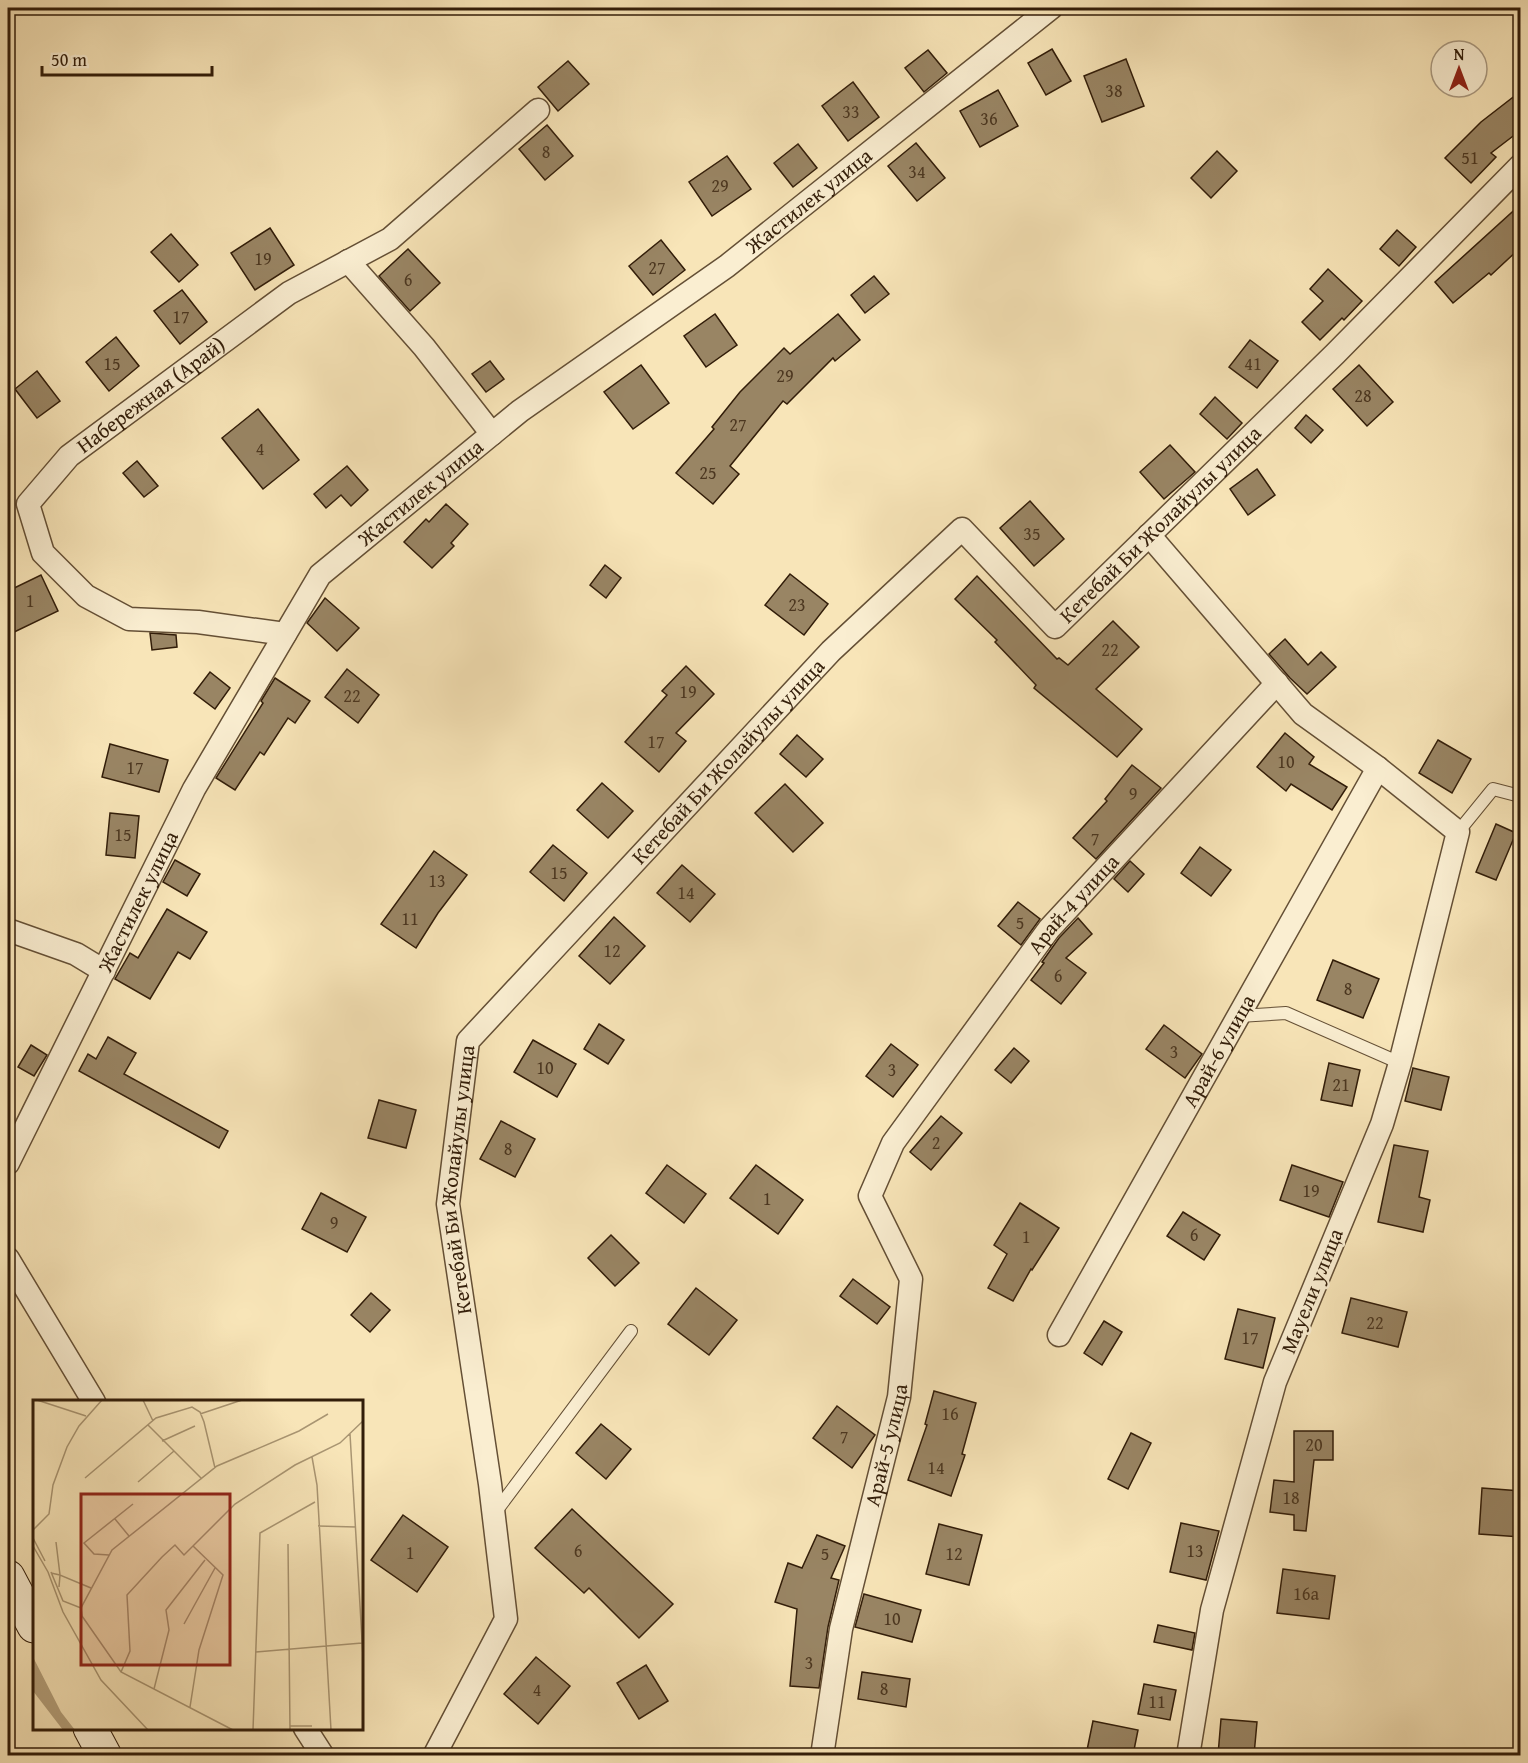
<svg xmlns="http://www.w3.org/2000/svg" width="1528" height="1763" font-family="'Gentium Book Plus',serif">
<rect width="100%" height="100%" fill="#f8e5b8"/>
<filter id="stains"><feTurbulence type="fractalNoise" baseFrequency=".00333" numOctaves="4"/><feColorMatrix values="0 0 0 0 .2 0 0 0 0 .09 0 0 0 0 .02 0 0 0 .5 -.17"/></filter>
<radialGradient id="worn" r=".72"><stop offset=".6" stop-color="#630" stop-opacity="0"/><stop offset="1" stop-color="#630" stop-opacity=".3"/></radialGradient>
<g fill="#998564" stroke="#321d09" stroke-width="1.5">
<path d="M1052,49L1071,81L1046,95L1028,63Z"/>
<path d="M928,50L947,73L924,92L905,68Z"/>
<path d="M1126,59L1144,106L1102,122L1084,76Z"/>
<path d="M568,61L589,84L558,111L538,87Z"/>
<path d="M853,82L879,117L848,141L822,106Z"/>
<path d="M998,90L1018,126L980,147L960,111Z"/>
<path d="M1521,91V130L1491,153L1496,157L1471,183L1445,158L1481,122Z"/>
<path d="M547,125L573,156L545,180L519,149Z"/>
<path d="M916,143L945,178L917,201L888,166Z"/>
<path d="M798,144L817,168L793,187L774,163Z"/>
<path d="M1217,151L1237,171L1211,198L1191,178Z"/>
<path d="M727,156L751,189L712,216L689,182Z"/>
<path d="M1521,204V247L1491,275L1489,273L1453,303L1435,282Z"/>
<path d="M270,228L294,265L255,290L231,253Z"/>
<path d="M1397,230L1416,247L1399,266L1380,249Z"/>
<path d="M171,234L198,265L179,282L151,252Z"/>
<path d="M661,240L685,270L653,295L629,266Z"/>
<path d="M408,249L440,283L410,311L379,276Z"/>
<path d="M1328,269L1362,301L1344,320L1342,318L1320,340L1302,322L1323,301L1310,289Z"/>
<path d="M874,276L889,294L865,313L851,295Z"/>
<path d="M182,290L207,322L180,344L154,311Z"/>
<path d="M715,314L737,345L706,367L684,336Z"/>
<path d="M838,314L860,340L835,361L833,358L787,404L783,401L730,466L739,474L713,504L676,473L714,429L712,427L740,392L784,348L790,354Z"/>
<path d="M116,337L139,366L109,391L86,362Z"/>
<path d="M1250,340L1278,361L1257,388L1229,367Z"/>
<path d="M490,361L504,379L486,392L472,374Z"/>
<path d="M641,365L669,403L633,429L604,392Z"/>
<path d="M1359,365L1393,402L1367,426L1333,389Z"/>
<path d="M37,371L60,401L37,418L15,389Z"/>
<path d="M1215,397L1242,423L1227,439L1200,414Z"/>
<path d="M258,409L299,460L263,489L222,438Z"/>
<path d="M1306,415L1323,430L1311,443L1295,428Z"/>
<path d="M1170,445L1195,472L1164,499L1140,472Z"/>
<path d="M137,461L158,486L144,497L123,473Z"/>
<path d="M347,466L368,490L351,506L341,495L326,508L314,494Z"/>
<path d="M1257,469L1275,495L1248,515L1230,489Z"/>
<path d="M1030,501L1064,539L1034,566L1000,528Z"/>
<path d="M446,504L468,524L451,543L454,546L432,568L404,542L426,519L429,522Z"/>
<path d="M605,565L621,578L606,598L590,585Z"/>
<path d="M790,574L828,604L804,635L765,605Z"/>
<path d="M41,575L58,611L8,635V591Z"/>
<path d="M977,576L1057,659L1059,658L1068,665L1113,621L1139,647L1096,689L1142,729L1117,757L1034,688L1036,685L995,642L997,640L955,599Z"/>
<path d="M325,598L359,628L337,651L307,623Z"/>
<path d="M150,633L176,635L177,647L152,650Z"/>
<path d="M1285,639L1308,665L1321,652L1336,667L1307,694L1290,678L1269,654Z"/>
<path d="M686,666L714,694L676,733L686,741L659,772L625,742L667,695L662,691Z"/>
<path d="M347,669L379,695L358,723L325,697Z"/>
<path d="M210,672L230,688L215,709L194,693Z"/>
<path d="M275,678L310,701L295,723L288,718L264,755L260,752L235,790L216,778L263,703L261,701Z"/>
<path d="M1285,733L1314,757L1309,764L1347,787L1332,810L1291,784L1286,791L1257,767Z"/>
<path d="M797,735L823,759L806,777L780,754Z"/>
<path d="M1438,740L1471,759L1452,793L1419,773Z"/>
<path d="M110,744L168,760L159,792L102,777Z"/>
<path d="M1132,765L1161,788L1096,859L1073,838L1107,801L1105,799Z"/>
<path d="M602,783L633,811L608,838L577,810Z"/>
<path d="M785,784L823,823L793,852L755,813Z"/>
<path d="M110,813L139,816L135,858L106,855Z"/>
<path d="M1496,824L1516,833L1496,880L1476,872Z"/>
<path d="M553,845L587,873L564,901L530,872Z"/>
<path d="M1200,847L1231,870L1211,896L1181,873Z"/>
<path d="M434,851L467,875L438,913L416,948L381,924Z"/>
<path d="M175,860L200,874L187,896L163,882Z"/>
<path d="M1130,861L1144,874L1128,892L1114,879Z"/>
<path d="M682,865L715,894L690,922L657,893Z"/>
<path d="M1018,902L1040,919L1021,945L998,926Z"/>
<path d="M167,909L207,932L190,959L178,952L150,999L115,979L130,953L138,958Z"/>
<path d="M614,917L645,946L610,984L579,956Z"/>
<path d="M1078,918L1092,934L1066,958L1086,973L1061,1004L1031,980L1044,963L1042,962L1059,938Z"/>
<path d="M1333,960L1379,979L1363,1018L1317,1000Z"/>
<path d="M599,1024L624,1040L608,1064L584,1049Z"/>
<path d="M1164,1025L1202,1054L1185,1078L1146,1049Z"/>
<path d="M108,1037L136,1053L124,1074L228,1131L219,1148L79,1071L88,1054L96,1059Z"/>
<path d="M533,1040L576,1064L557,1097L514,1072Z"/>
<path d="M891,1044L918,1065L893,1097L866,1076Z"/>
<path d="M31,1045L47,1055L34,1076L18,1067Z"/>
<path d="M1014,1048L1029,1061L1011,1083L995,1070Z"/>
<path d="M1329,1063L1360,1070L1352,1106L1321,1100Z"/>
<path d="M1413,1068L1449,1077L1441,1110L1405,1101Z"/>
<path d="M379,1100L416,1110L406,1148L368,1138Z"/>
<path d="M941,1116L962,1133L931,1170L910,1152Z"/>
<path d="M501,1121L535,1139L515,1177L480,1159Z"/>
<path d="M1394,1145L1428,1151L1419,1197L1430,1200L1423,1232L1378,1222Z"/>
<path d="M667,1165L706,1194L684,1223L646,1193Z"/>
<path d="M756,1165L803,1200L778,1234L730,1198Z"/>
<path d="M1292,1165L1343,1182L1329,1217L1280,1200Z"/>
<path d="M321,1193L366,1217L347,1252L302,1229Z"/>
<path d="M1020,1203L1059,1228L1032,1270L1031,1269L1013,1301L988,1288L1007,1254L994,1245Z"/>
<path d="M1183,1212L1220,1235L1204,1260L1167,1236Z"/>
<path d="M611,1235L639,1263L615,1286L588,1258Z"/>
<path d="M853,1279L890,1307L877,1324L840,1296Z"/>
<path d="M696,1288L737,1320L709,1355L668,1324Z"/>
<path d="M371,1293L390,1310L370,1332L351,1315Z"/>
<path d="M1351,1298L1407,1312L1398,1347L1342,1333Z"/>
<path d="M1238,1309L1275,1318L1263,1368L1225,1359Z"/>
<path d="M1104,1321L1122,1332L1102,1365L1084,1353Z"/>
<path d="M934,1391L976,1403L962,1454L965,1455L951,1496L908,1480L927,1425L925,1424Z"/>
<path d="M837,1406L875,1435L852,1468L813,1438Z"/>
<path d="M601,1424L631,1449L606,1479L576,1453Z"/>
<path d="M1294,1431H1333V1460H1314L1306,1531L1294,1530V1515L1270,1512L1274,1480L1294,1482Z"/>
<path d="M1131,1433L1151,1443L1128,1489L1108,1479Z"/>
<path d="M1482,1488L1521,1491V1537L1479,1534Z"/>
<path d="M572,1509L673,1604L639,1638L589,1588L584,1593L535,1548Z"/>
<path d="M403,1515L448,1547L417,1592L371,1560Z"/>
<path d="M1181,1523L1219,1531L1206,1580L1170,1572Z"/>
<path d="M939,1524L982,1535L969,1585L926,1574Z"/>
<path d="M817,1535L845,1546L831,1578L839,1580L828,1627L819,1688L790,1686L797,1609L775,1602L788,1563L802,1568Z"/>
<path d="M1283,1569L1335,1576L1329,1619L1277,1613Z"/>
<path d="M864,1594L921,1610L912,1642L855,1627Z"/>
<path d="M1158,1625L1195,1633L1192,1650L1154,1642Z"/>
<path d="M536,1657L570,1686L538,1724L504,1694Z"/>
<path d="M646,1665L668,1701L639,1719L617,1683Z"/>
<path d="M862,1672L910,1679L906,1707L858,1699Z"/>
<path d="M1144,1684L1176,1690L1170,1720L1138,1714Z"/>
<path d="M1221,1719L1257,1722L1254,1755H1218Z"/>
<path d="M1093,1721L1138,1730L1133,1755H1086Z"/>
</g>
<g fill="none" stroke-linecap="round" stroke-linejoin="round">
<g stroke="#644f35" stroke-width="14">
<g id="lane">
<path d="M1458,832L1493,789L1520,796"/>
<path d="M1239,1016L1286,1013L1400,1063"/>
<path d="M494,1514L631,1331"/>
</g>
</g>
<g stroke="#644f35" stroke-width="25">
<g id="street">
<path d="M348,261L424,347L492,434"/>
<path d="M1149,535L1303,714L1378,768L1458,832L1400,1063L1382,1124L1275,1382L1212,1610L1188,1756"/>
<path id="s1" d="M285,634L198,622L129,619L86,596L43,553L28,504L69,456L289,293L390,239L538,110"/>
<path d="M8,930L76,954L104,971"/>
<path id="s2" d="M8,1163L194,789L320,575L520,411L727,266L1051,8"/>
<path d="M8,1259L94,1402"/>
<path id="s3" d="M1059,1335L1378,768"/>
<path d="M305,1728L323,1756"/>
<path id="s4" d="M434,1756L506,1619L490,1484L448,1204L468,1041L831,651L962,529L1055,627L1335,354L1520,166"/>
<path id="s5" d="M822,1756L841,1629L899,1397L911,1279L870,1196L893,1143L1049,929L1277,683"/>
</g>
</g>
<g stroke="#321d09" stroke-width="35">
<g id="secondary">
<path d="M8,1577L34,1626"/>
<path d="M90,1728L105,1756"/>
</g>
</g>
<use href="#lane" stroke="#faeed1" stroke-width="12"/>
<use href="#street" stroke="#faeed1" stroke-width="22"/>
<use href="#secondary" stroke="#faeed1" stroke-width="33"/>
</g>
<g text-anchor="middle" stroke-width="5" stroke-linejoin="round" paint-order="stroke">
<g font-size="18" fill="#4c3720">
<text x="1114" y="97">38</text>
<text x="851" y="118">33</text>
<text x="989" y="125">36</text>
<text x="546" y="158">8</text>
<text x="1470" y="164">51</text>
<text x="917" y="178">34</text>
<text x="720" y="192">29</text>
<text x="263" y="265">19</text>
<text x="657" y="274">27</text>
<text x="408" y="286">6</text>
<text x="181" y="323">17</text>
<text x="112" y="370">15</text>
<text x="1253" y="370">41</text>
<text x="785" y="382">29</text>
<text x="1363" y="402">28</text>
<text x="738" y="431">27</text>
<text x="260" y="455">4</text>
<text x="708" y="479">25</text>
<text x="1032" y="540">35</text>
<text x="30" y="607">1</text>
<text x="797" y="611">23</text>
<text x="1110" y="656">22</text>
<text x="688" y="698">19</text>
<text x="352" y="702">22</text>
<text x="656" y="748">17</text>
<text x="1286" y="768">10</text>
<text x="135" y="774">17</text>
<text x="1133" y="800">9</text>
<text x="123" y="841">15</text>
<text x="1095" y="845">7</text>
<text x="559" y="879">15</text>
<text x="437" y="887">13</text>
<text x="686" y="899">14</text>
<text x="410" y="925">11</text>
<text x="1020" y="929">5</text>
<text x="612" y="957">12</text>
<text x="1058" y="982">6</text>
<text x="1348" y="995">8</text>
<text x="1174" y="1058">3</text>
<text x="545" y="1074">10</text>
<text x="892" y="1076">3</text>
<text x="1341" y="1091">21</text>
<text x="936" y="1149">2</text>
<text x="508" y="1155">8</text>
<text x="1311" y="1197">19</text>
<text x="767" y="1205">1</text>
<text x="334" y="1229">9</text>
<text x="1194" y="1241">6</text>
<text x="1026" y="1243">1</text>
<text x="1375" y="1329">22</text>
<text x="1250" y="1344">17</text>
<text x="950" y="1420">16</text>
<text x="844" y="1443">7</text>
<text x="1314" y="1451">20</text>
<text x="936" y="1474">14</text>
<text x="1291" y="1504">18</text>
<text x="578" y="1557">6</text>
<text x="1195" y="1557">13</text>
<text x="410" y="1559">1</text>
<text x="825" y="1560">5</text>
<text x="954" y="1560">12</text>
<text x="1306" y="1600">16а</text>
<text x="892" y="1625">10</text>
<text x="809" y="1669">3</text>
<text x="884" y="1695">8</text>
<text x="537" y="1696">4</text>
<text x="1157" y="1708">11</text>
</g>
<g font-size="21" fill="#321d09" stroke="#faeed1">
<text dy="7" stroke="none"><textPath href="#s2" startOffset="1282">Жастилек улица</textPath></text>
<text dy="7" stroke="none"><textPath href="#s1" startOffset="483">Набережная (Арай)</textPath></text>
<text dy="7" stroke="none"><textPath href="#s2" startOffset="796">Жастилек улица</textPath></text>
<text dy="7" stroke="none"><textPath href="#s4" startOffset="1732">Кетебай Би Жолайулы улица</textPath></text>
<text dy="7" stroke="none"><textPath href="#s4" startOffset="1120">Кетебай Би Жолайулы улица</textPath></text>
<text dy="7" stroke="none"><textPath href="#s2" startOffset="292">Жастилек улица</textPath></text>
<text dy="7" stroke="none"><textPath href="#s5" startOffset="936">Арай-4 улица</textPath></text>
<text dy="7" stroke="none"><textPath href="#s3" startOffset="326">Арай-6 улица</textPath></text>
<text dy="7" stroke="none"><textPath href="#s4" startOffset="598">Кетебай Би Жолайулы улица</textPath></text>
<text transform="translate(1312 1291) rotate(-68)" y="7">Мауели улица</text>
<text dy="7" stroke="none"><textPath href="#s5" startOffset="318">Арай-5 улица</textPath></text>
</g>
</g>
<g transform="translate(33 1400)">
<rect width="330" height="330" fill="#f8e5b8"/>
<path d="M0,257L28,312L42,330H30L0,291Z" fill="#b5a17c"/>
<path fill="none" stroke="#a99572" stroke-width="1.5" d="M4,0L53,16M110,0L120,21M167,14L209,0M115,25L169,79M317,34L330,257M129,41L162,26M279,57L284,85L298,330M52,78L123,18L159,7L167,12L171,22L182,68M105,82L141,51M82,119L96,136M285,126L323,127M0,130L16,114L20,85L34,47L46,26L69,0M0,138L12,161M255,144L257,330M0,146L15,172L30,212L68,280L115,330M76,155L61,154L51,143L100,104M18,172L30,201L48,208M18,173L27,175L23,142M26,187L27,175L58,188M49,216L48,208L79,150L184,66L266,31L295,14M49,216L88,272L200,330M151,224L182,168M223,252L329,243M88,272L97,251L94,195L129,157L142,145L151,155L202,104L262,65L307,43L330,21M121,289L136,230L133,210L172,160M157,307L166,250L190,175L160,146M257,326H279M220,330L227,133L282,102"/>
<path fill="#8f2418" fill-opacity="0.15" stroke="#8f2418" stroke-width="3" d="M48,94H197V265H48Z"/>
<rect width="330" height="330" fill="none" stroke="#321d09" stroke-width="3"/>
</g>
<rect width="1528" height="1763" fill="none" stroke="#f8e5b8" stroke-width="30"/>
<rect x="9" y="9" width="1510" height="1745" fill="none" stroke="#321d09" stroke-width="3"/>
<rect x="15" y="15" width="1498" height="1733" fill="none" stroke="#321d09" stroke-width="1.5"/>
<g transform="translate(1459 69)"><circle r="28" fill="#faeed1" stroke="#aa9a81" stroke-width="1.5"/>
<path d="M0-4.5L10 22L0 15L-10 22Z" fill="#8f2418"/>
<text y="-9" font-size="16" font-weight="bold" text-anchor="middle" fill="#321d09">N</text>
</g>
<path d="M42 66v9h170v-9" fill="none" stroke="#321d09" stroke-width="3"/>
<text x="51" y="66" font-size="18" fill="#321d09" stroke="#faeed1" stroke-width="4.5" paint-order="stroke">50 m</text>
<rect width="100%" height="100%" filter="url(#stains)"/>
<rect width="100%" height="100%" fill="url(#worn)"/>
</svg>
